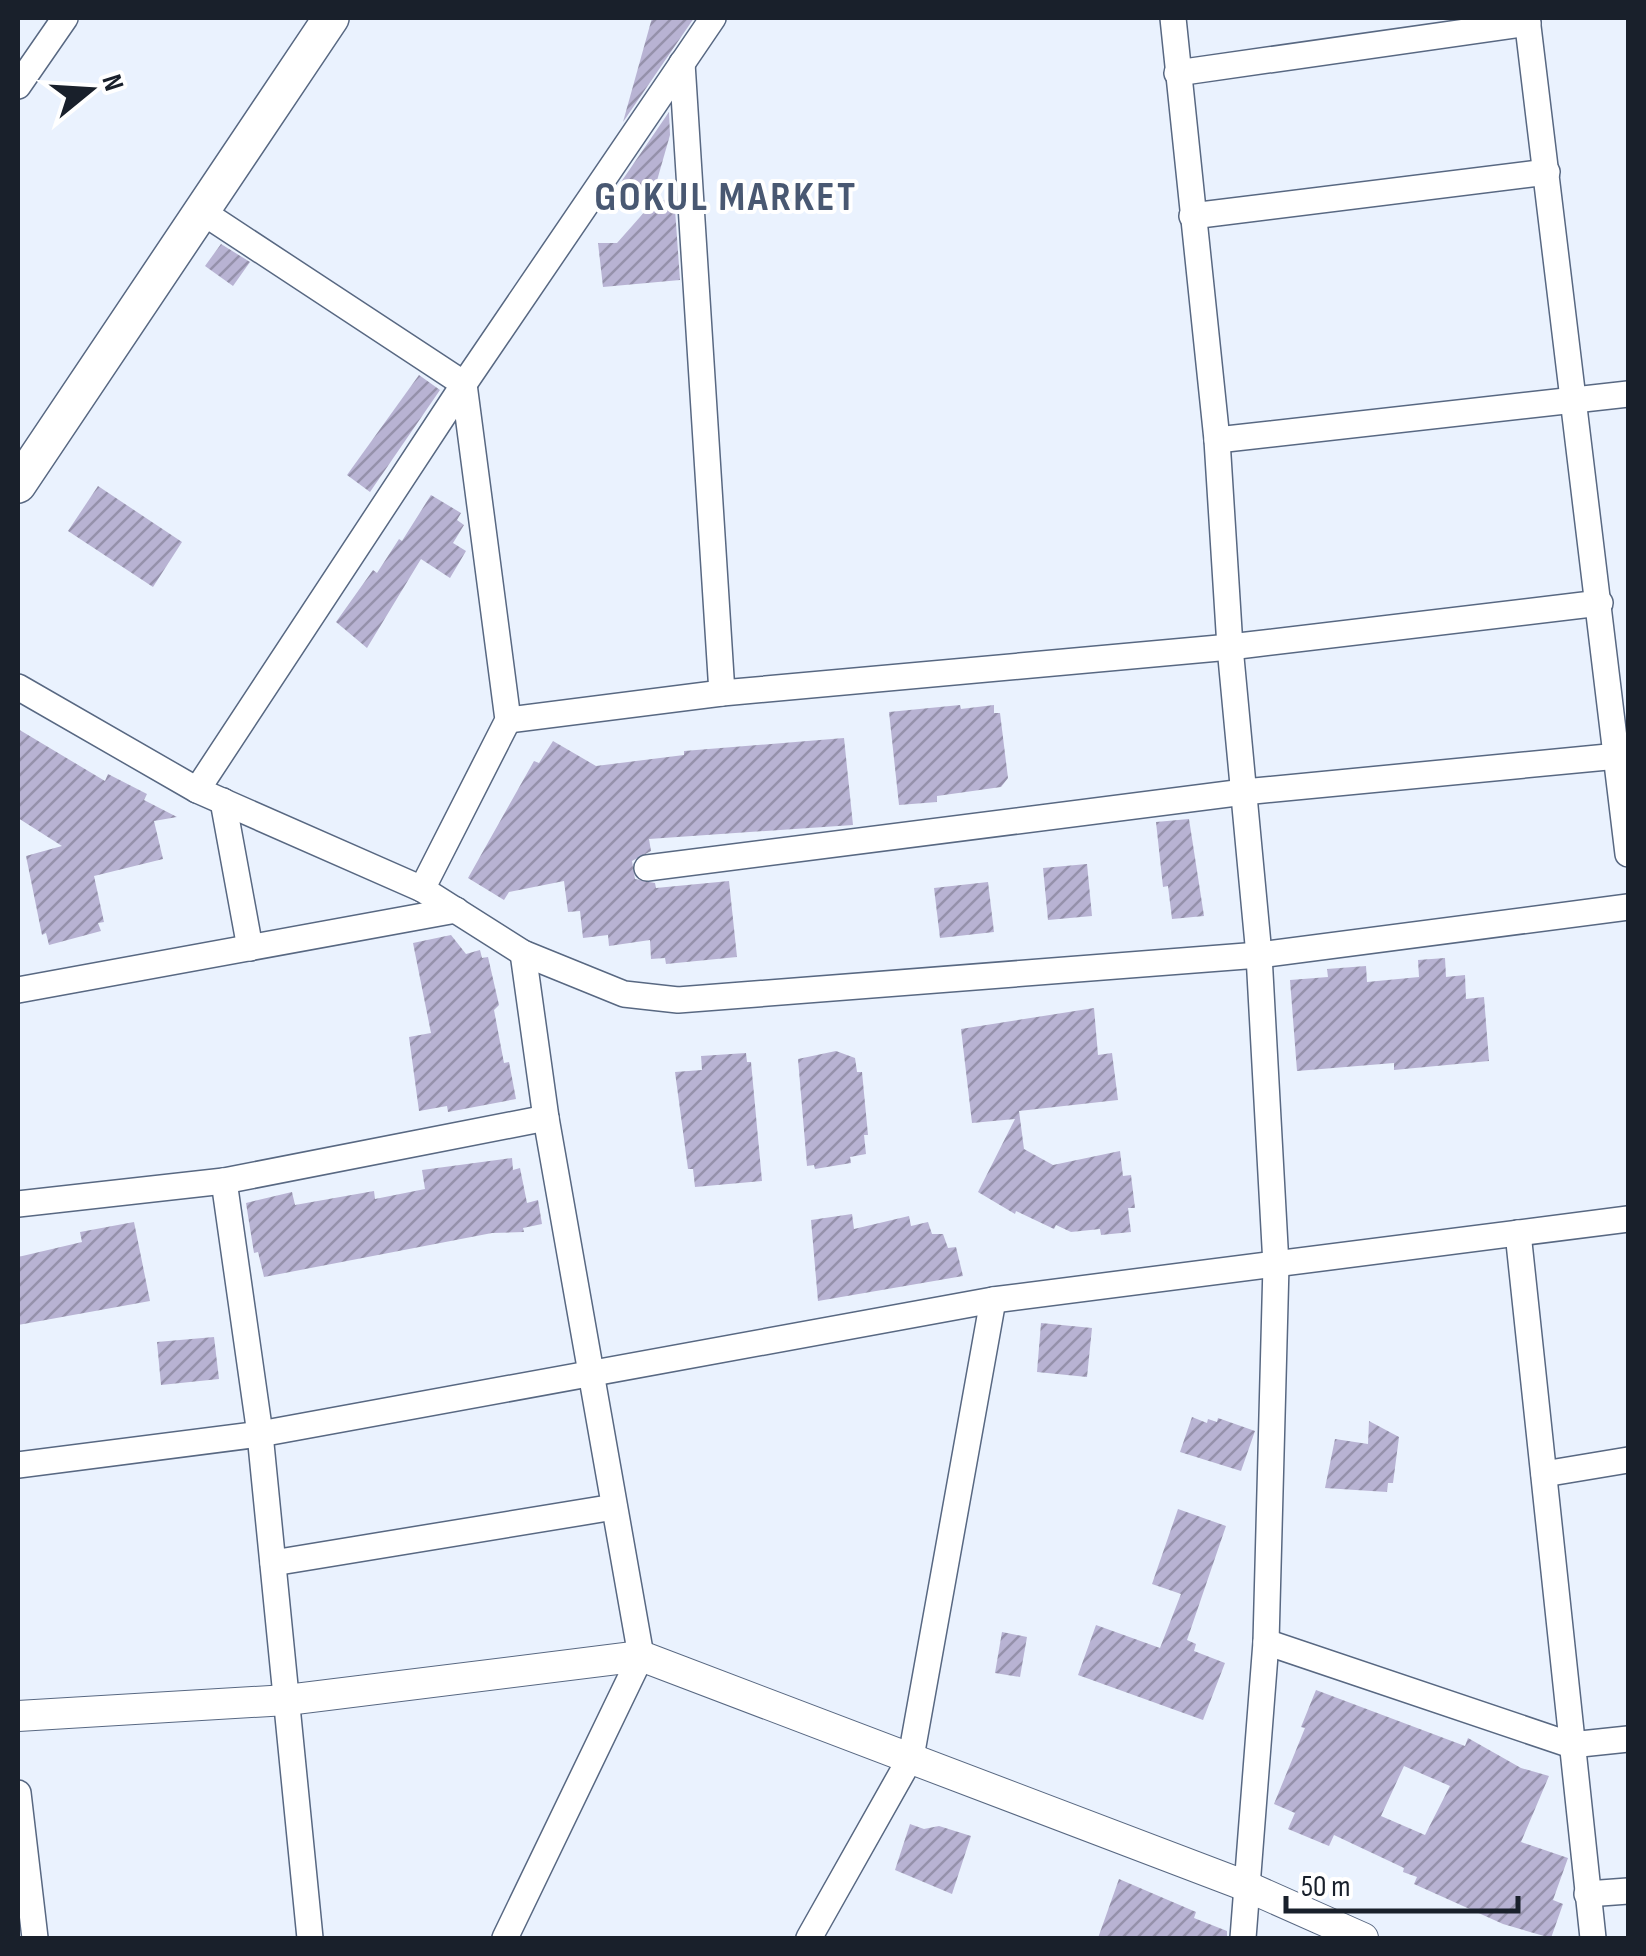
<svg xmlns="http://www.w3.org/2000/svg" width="1646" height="1956" font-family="'Sofia Sans Condensed',sans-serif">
<defs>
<pattern id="building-hatch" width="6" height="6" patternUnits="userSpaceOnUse" patternTransform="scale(2.5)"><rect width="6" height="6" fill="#b8b3d3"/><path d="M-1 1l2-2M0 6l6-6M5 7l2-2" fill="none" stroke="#9591ab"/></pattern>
</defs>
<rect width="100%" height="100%" fill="#eaf2fe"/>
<g fill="url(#building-hatch)" fill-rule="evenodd">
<path d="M652,18H694L623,122Z"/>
<path d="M669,112L670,135L654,191L621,182Z"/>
<path d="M674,195L680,280L603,287L598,243H617L648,208Z"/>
<path d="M221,244L250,262L233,286L205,266Z"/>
<path d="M419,375L440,390L370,492L347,475Z"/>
<path d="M98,486L182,542L153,587L68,531Z"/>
<path d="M431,495L461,513L457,520L464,525L453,543L466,551L450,578L421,559L367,648L336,622L373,570L377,573L399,539L402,541Z"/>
<path d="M960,705L961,709L994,705V713H1000L1008,778L1001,787L937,796V802L899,805L889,712Z"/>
<path d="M18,729L105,781L108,774L147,794L144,800L177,817L154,821L163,859L94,876L104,922L98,923L101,931L49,945L46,933L42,935L26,856L62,846L18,818Z"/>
<path d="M844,738L853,825L649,839L651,851L632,861L635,879L655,883L656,888L729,881L737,957L666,964L665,958L651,959L650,940L609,946L608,935L583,938L580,911L568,912L564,881L509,892L504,900L468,878L534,761L539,763L553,741L596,766L684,755V751Z"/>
<path d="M1189,819L1204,916L1172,919L1168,886L1163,887L1156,822Z"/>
<path d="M1087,864L1092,916L1048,920L1043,868Z"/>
<path d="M988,882L994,932L940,938L934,888Z"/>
<path d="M451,935L466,954L480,950L482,958L488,957L499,1005L494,1010L504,1063L509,1062L516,1099L448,1112L447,1106L419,1111L409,1037L431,1033L413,943Z"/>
<path d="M1445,958L1446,977L1465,975L1466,999L1484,997L1489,1061L1394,1070V1063L1297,1071L1290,980L1328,977L1327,969L1366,966L1367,982L1419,977L1418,960Z"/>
<path d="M1094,1008L1098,1055L1112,1053L1118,1100L1019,1111L1024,1149L1053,1165L1120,1151L1123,1176L1131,1175L1135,1208H1128L1131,1232L1101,1235L1100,1229L1071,1232L1056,1225L1054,1229L1016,1211L1015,1214L978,1192L1015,1119L972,1123L961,1029Z"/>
<path d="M836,1051L855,1058L857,1072H862L868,1135H864L866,1154L850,1157L851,1163L815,1169L814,1165L807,1166L798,1059Z"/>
<path d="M746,1053L747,1062H751L762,1181L695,1187L693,1169H688L675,1072L702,1070L701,1056Z"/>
<path d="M512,1158L513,1170L520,1168L527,1203L538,1200L542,1224L523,1228L524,1232L492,1233L264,1277L258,1252L254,1253L246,1203L292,1192L295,1205L374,1191L375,1199L425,1189L422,1170Z"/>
<path d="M852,1214L854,1229L909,1216L911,1226L928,1222L932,1234H943L948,1248L956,1247L963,1276L818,1301L811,1220Z"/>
<path d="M134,1222L150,1301L18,1325V1257L82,1242L80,1232Z"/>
<path d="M1041,1323L1092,1328L1087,1377L1037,1372Z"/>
<path d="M214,1337L219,1379L161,1385L157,1342Z"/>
<path d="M1192,1417L1207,1423L1208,1419L1217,1422L1218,1418L1255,1431L1241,1471L1180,1452Z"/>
<path d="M1369,1421L1399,1437L1393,1483H1388L1387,1492L1325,1488L1335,1439L1368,1444Z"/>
<path d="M1178,1509L1226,1526L1187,1640L1196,1644L1194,1651L1225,1663L1203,1720L1078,1675L1096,1625L1160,1648L1181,1594L1152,1584Z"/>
<path d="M1002,1632L1027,1637L1020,1677L995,1673Z"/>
<path d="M1316,1690L1465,1746L1468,1738L1521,1768L1549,1776L1521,1842L1568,1858L1553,1900L1563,1904L1551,1938L1503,1924L1414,1884L1417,1877L1403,1872L1404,1868L1334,1835L1329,1846L1288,1829L1295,1813L1274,1804L1305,1728L1301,1727ZM1404,1766L1450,1786L1425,1835L1381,1816Z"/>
<path d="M910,1824L924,1829L939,1826L971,1836L952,1894L895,1870Z"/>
<path d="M1119,1879L1196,1912L1194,1918L1227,1931V1938H1098Z"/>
</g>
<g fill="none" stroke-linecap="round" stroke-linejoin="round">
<g stroke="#586882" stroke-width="28">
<g id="minor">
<path d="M1173,18L1217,440L1230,647L1259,955L1276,1265L1266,1642L1243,1938"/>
<path d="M1527,18L1628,854"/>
<path d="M682,63L722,693"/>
<path d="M1177,73L1528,23"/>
<path d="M18,86L65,18"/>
<path d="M201,211L464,384L508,720L422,889"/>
<path d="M1192,216L1547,172"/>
<path d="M1217,440L1628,394"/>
<path d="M18,687L197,790L422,889L523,953L624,994L678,1000L1259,955L1628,907"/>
<path d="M508,720L722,693L1230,647L1600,603"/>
<path d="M197,790L464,384L713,18"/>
<path d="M223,801L250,948"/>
<path d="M647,868L1244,792L1618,756"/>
<path d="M18,990L456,910"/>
<path d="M224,1181L260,1434L310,1938"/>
<path d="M18,1204L224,1181L546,1118"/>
<path d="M1518,1233L1593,1938"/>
<path d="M18,1465L260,1434L993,1300L1628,1219"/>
<path d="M1544,1474L1628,1460"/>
<path d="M273,1563L614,1507"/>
<path d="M1266,1642L1571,1745L1628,1739"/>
<path d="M18,1793L35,1938"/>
<path d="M1587,1894L1628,1891"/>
<path d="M505,1938L641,1656L546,1118L523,953"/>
<path d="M809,1938L911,1757L993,1300"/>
</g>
</g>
<g stroke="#586882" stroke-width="32">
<path id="tertiary" d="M18,1716L287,1700L641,1656L1246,1886L1363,1938"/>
</g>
<g stroke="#586882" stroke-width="38">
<path id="secondary" d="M18,485L331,18"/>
</g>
<use href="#minor" stroke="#fff" stroke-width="25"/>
<use href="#tertiary" stroke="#fff" stroke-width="30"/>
<use href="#secondary" stroke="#fff" stroke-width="35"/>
</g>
<g text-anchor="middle" stroke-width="8" stroke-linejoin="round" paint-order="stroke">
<g font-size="42" font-weight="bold" letter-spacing="2.5" fill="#495872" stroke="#fff">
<text x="726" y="210">GOKUL MARKET</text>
</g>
</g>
<rect width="1646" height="1956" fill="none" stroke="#19202b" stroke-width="40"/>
<g transform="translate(90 90) rotate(72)" stroke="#ffffff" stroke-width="8" paint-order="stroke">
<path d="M0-8L18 38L0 25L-18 38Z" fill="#19202b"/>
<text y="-15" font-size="28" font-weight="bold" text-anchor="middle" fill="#19202b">N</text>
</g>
<path d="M1286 1896v15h232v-15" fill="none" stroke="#19202b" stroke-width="5"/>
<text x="1301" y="1896" font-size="30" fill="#19202b" stroke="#ffffff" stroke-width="8" paint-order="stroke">50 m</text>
</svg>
